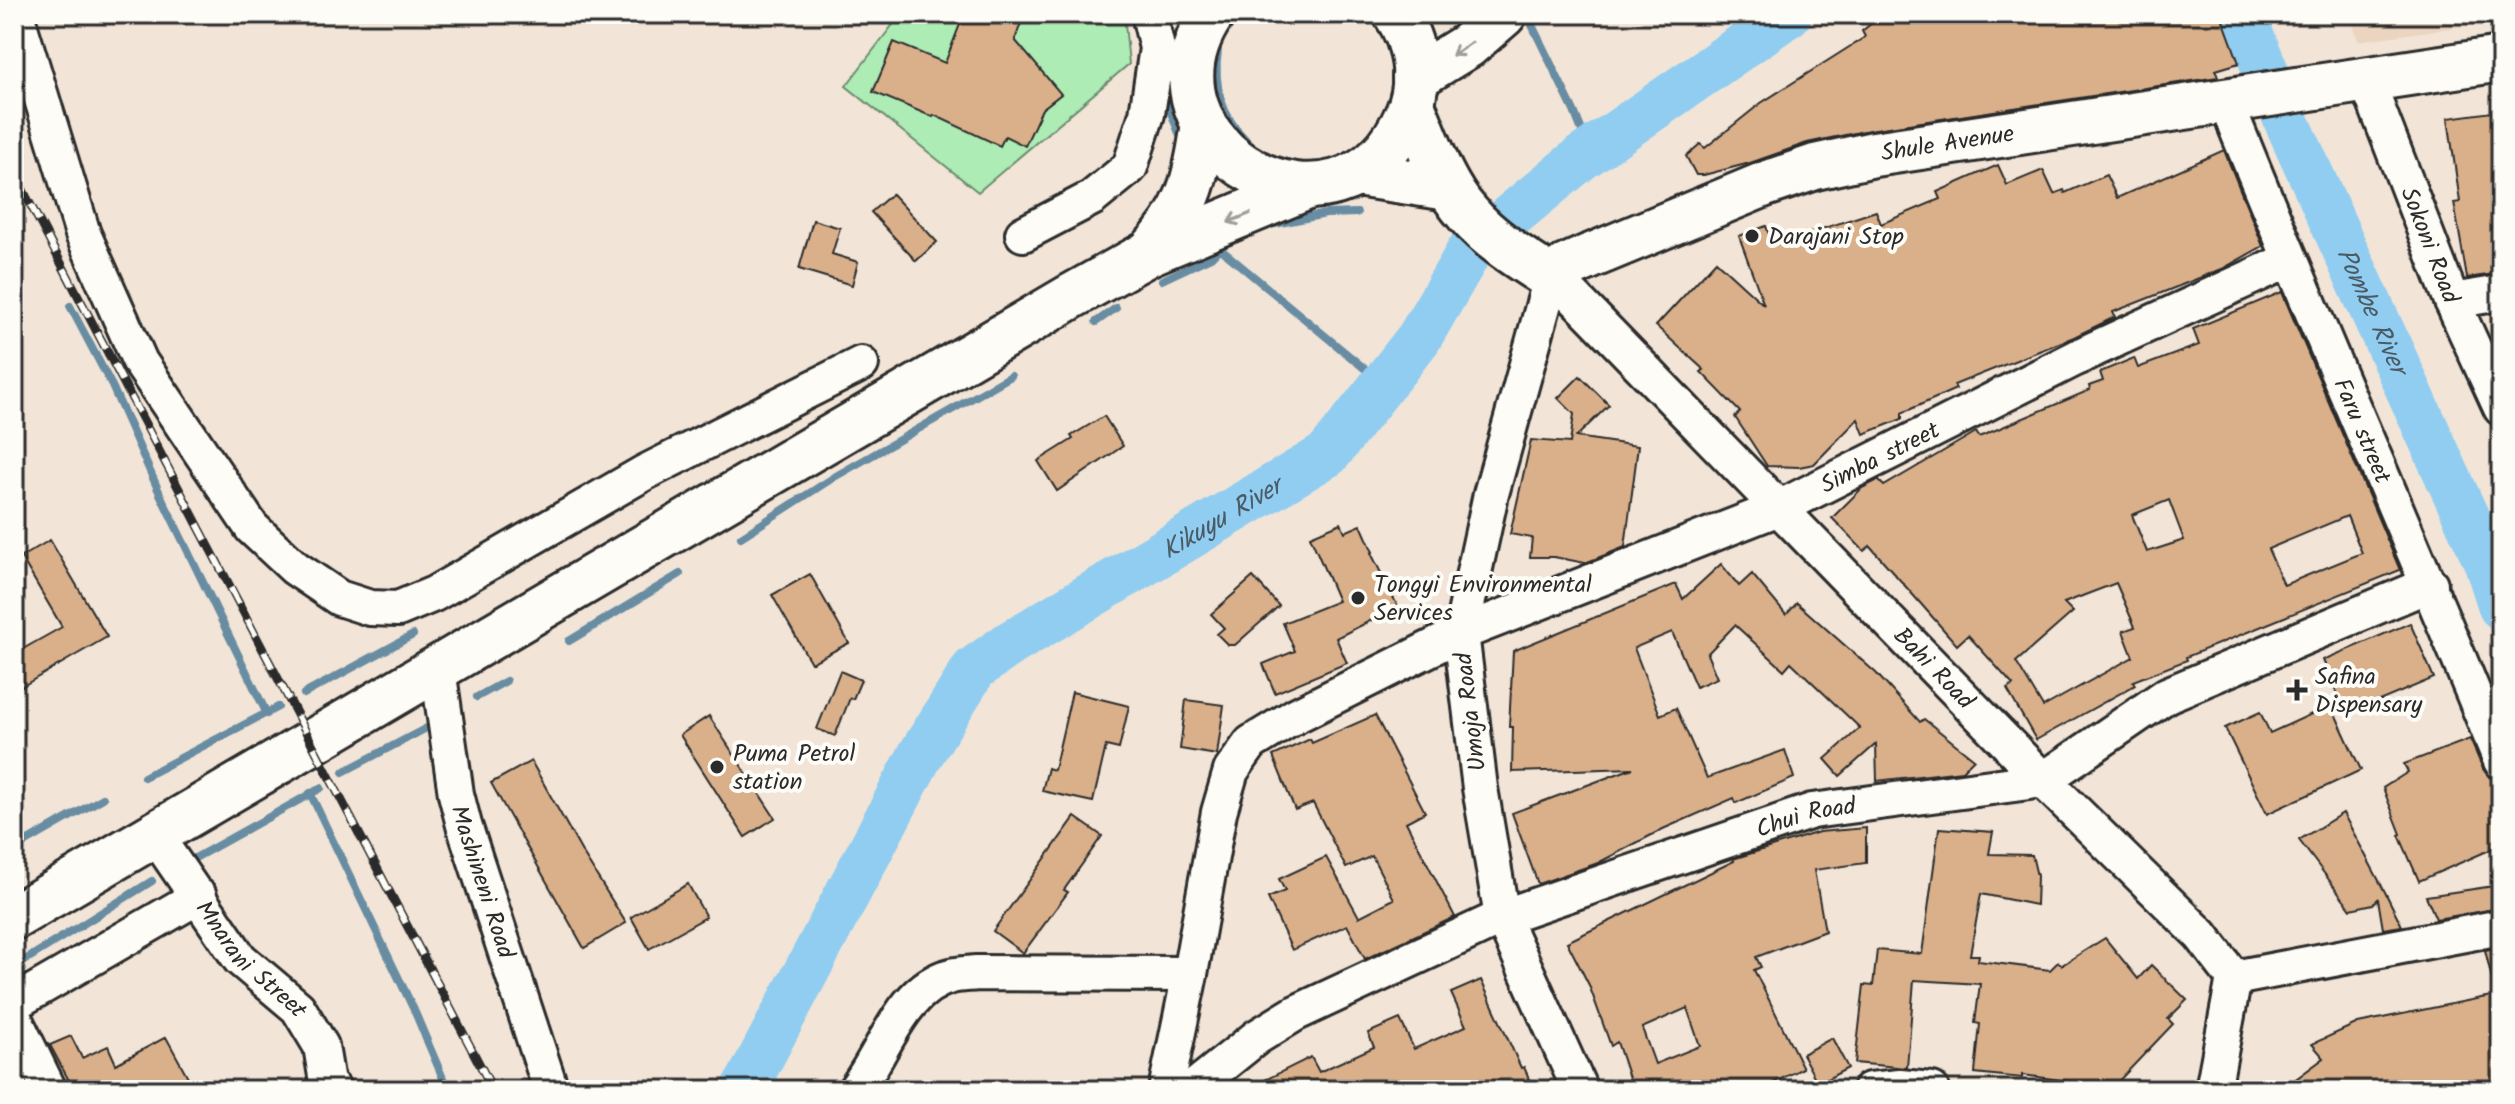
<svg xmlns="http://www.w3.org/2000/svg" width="2515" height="1104" font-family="Kalam,sans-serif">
<rect width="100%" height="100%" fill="#f2e5d7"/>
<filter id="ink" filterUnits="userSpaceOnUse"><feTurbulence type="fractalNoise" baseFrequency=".0125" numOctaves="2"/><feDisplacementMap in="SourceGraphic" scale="16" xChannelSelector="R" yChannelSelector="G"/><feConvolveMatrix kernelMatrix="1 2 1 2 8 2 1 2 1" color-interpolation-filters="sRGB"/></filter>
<g filter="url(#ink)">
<path fill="#ebd5c0" d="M2350,14H2501V21L2358,41Z"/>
<path fill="#adecb4" stroke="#6c8c70" stroke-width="2" d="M901,14H1124L1129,64L978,192L846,86Z"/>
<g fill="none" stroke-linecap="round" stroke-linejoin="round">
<g stroke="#688ca2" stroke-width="8">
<path d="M1532,25L1574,111L1590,151"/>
<path d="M1228,27L1237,14"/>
<path d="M1218,50C1213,85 1220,115 1246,140"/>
<path d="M1167,79L1171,113L1183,143"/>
<path d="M1275,224L1326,214L1357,213"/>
<path d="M1218,247L1382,383"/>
<path d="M1162,280L1211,257L1222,246"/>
<path d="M70,306L112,386L161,496L267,714"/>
<path d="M1096,322L1116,308"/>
<path d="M741,537L836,476L1011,376"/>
<path d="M569,641L680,574"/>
<path d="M304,694L413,635"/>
<path d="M477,697L506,681"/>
<path d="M343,772L438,722"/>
<path d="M144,777L278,707"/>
<path d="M310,793L414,1010L448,1090"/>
<path d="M14,849L103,798"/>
<path d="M195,858L321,788"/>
<path d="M14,967L152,881"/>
</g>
<g stroke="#90cdf1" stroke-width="46">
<path id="s1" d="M2242,14L2288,124L2487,563L2501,607"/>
<path id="s2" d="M744,1090L921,754L974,669L1011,643L1328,454L1419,338L1470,250L1581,158L1789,14"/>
</g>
</g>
<g fill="#dab08b" stroke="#2b2b2b" stroke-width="2" fill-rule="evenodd">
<path d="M964,14H1024L1015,40L1061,94L1042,109L1025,146L1005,136L1000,146L934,115L933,117L873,92L894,42L945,63Z"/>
<path d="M1883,14H2221L2239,63L2216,70L2218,77L1869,130L1807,143L1750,163L1704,175H1696L1686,156L1700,144L1705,148L1761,103L1865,37L1862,31Z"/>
<path d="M2492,112L2501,168V273L2467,278L2454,203L2460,202L2448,118Z"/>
<path d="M2224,150L2263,246L2222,269L2113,312L2115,317L2074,337L1954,385L1956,389L1902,413V419L1864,434L1858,419L1814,464L1799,467L1767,466L1735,417L1740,412L1701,372L1704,370L1656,326L1716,261L1764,305L1739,236L1766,226L1773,245L1876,211L1881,224L1940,199L1937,192L1998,165L2007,185L2043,170L2054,194L2064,190L2065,193L2106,175L2117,198Z"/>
<path d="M892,194L937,242L916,261L871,212Z"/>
<path d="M813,220L840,228L832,254L858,262L852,285L799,269Z"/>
<path d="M2282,292L2400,570L2186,657L2187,660L2133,681L2135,685L2036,740L2007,689L2013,685L1968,635L1957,645L1870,546L1864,551L1832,518L1862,488L1878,480L1884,486L1976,432L1979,437L2090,390L2089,386L2103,381L2100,372L2134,358L2138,368L2199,345L2193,329ZM2169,500L2184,540L2147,552L2132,515ZM2347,516L2362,553L2284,585L2268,549ZM2116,583L2135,627L2123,631L2133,657L2043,707L2016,662L2073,612L2064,603Z"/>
<path d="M1580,376L1609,405L1576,437L1638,446L1625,547L1585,563L1554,557H1530L1532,538L1510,534L1531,440L1570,443L1574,414L1558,398Z"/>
<path d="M1104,416L1123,446L1057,491L1038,461L1073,439L1071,436Z"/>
<path d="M1341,523L1345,532L1361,525L1373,552L1371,553L1398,607L1336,638L1347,663L1275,693L1263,664L1295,651L1283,623L1338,601L1310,536Z"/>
<path d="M50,540L107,637L14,691V654L62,627L21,557Z"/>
<path d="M1721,564L1739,586L1752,574L1786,615L1797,603L1876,673L1920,722L1924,719L1974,759L1962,771L1877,781L1876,744L1840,776L1825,759L1860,728L1791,662L1784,670L1735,625L1707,654L1717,678L1696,687L1672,632L1634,648L1660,715L1676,708L1707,778L1785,750L1794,778L1736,803L1734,798L1663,829L1598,863L1538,884L1512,813L1633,768L1512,772L1513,727H1509L1513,651L1676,584L1683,599Z"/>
<path d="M810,574L849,643L811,663L772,595Z"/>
<path d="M1253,577L1279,606L1235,645H1228L1217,634L1224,628L1211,614Z"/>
<path d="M2410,623L2434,678L2346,715L2323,660Z"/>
<path d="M840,671L861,680L853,699L850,698L835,736L817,729Z"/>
<path d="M1072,692L1129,706L1119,749L1106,746L1093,802L1042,791L1048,768L1054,770Z"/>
<path d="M1186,700L1224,705L1217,755L1180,749Z"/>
<path d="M2331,705L2361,770L2267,814L2225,728L2260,712L2270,733Z"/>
<path d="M1375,715L1425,812L1406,822L1455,917L1365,959L1347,925L1292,950L1268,898L1285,891L1279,879L1326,857L1359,917L1394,899L1372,856L1346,868L1313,803L1295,810L1273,756L1310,739L1312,743Z"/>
<path d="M709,716L775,818L745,837L680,735Z"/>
<path d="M2470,739L2483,769L2489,777L2498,781L2501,788V845L2419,881L2399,835L2401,834L2383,788L2408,772L2404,764Z"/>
<path d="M531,761L582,852L626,923L584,948L491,783Z"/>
<path d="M2343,813L2385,892L2402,926L2383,929L2378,899L2373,904L2351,909L2299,840Z"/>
<path d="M1075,817L1102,836L1064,890L1068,892L1023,953L993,931Z"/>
<path d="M1866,828V863L1814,870L1825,931L1756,957L1761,967L1754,970L1803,1068L1759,1090H1633L1617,1042L1611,1046L1589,985L1567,942L1734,861L1733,859L1819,832ZM1687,1008L1700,1046L1655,1064L1642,1028Z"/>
<path d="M1939,828L1993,832L1989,854L2032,855L2037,876L2036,905L1981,894L1970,955H1979L1978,961L2050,970L2058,962L2062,965L2105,938L2138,979L2151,965L2187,1000L2168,1019L2173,1024L2113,1087L2022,1075V1078L1975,1073L1980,1024L1975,1023L1980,984L1914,980L1907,1068L1855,1063L1864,985L1873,986L1877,950L1922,954Z"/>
<path d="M688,884L706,917L649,949L631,917Z"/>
<path d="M2501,885V908L2436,919L2426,896Z"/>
<path d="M2501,947V986L2494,987L2485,950Z"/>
<path d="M1481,980L1521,1068L1524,1067L1534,1090H1245L1311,1057L1319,1072L1374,1047L1368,1033L1400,1019L1414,1049L1466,1026L1451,993Z"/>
<path d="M2501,994V1021L2494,1022L2501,1061V1090H2281L2324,1058L2312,1044L2358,1023Z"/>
<path d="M71,1036L82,1058L108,1046L116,1064L166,1037L195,1090H74L50,1045Z"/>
<path d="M1832,1038L1848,1068L1818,1084L1802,1054Z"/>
</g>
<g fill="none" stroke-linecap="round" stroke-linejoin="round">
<g stroke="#2b2b2b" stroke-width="40">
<g id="minor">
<path d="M16,14L83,234L140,362L252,528L295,568L339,598L370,608L398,609L434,594L644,473L861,364"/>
<path id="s3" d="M2366,79L2452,301L2501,408"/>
<path id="s4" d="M2226,102C2314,323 2412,540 2501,761"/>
<path d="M1023,234L1092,198L1130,167L1147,114L1157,48L1149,14"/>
<path d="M2452,301L2501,293"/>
<path id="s5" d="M438,669L456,794L464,825L551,1090"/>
<path id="s6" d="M155,835L240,959L298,1008L321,1046L327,1082L334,1090"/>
<path d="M2234,978L2501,927"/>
<path d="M14,1003L199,896"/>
<path d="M14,1018L49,1090"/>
<path d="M855,1090C884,1054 901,988 951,976C959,974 968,974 977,973L1190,974"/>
<path id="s7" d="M1166,1090L1190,974L1219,812L1231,771L1251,743L1295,716L1461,633L1779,508L2088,352L2289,260"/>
<path id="s8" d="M1191,1090L1257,1037L1296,1013L1502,917L1812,811L2043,780L2167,695L2430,584"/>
<path id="s9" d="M1580,1090L1502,917L1480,788L1461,633L1491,494L1551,278L1568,291L2043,780L2201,935L2234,978L2213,1090"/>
<path d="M1870,1090L1900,1087L1932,1090"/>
</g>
</g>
<g stroke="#2b2b2b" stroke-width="50">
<g id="major">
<path id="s10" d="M1412,105C1428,141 1441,184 1468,214C1490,240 1523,260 1551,278L1566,267L1591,256L1765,184L1815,167L1874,154L2501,59"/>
<path d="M1356,174L1449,188"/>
</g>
</g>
<g stroke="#2b2b2b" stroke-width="50">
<g id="highway">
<path d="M1212,14C1124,143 1341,270 1408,113C1422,81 1415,42 1396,14"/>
<path d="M1415,78L1467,46L1504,14"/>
<path d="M1149,253C1189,211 1196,180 1204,123"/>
<path d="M14,917L1072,296L1149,253L1310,186"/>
</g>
</g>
<use href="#minor" stroke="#fdfcf7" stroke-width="34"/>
<use href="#major" stroke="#fdfcf7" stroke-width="44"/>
<use href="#highway" stroke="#fdfcf7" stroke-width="44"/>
<g stroke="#2b2b2b" stroke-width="9">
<path id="rail" d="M14,173L493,1090"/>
</g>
<use href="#rail" stroke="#fdfcf7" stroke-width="6" stroke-dasharray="18" stroke-linecap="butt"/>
</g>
<defs><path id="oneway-shaft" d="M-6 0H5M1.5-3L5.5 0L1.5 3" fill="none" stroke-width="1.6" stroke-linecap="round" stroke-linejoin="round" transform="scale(2)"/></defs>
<g stroke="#9e9e9b">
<use href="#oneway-shaft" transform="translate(1462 49) rotate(146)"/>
<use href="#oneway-shaft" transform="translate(1239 218) rotate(158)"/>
</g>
</g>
<g fill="#2b2b2b" stroke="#fdfcf7" stroke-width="3">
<circle cx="1752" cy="236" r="8"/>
<circle cx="1358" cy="598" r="8"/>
<path d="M2293 678h8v8h8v8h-8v8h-8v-8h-8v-8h8z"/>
<circle cx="717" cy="767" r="8"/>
</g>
<g text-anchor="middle" stroke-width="8" stroke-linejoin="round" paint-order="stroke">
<g font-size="24" fill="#2b2b2b" stroke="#fdfcf7">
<text dy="8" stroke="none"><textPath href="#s10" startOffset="650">Shule Avenue</textPath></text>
<text dy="8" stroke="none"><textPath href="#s3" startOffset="178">Sokoni Road</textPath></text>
<text dy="8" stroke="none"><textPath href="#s4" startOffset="356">Faru street</textPath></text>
<text dy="8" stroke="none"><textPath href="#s7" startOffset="1052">Simba street</textPath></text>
<text dy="8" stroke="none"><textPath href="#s9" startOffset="1390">Bahi Road</textPath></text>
<text transform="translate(1470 712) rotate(-97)" y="8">Umoja Road</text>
<text dy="8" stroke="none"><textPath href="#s8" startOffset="678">Chui Road</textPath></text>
<text dy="8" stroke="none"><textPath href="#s5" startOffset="218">Mashineni Road</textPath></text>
<text dy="8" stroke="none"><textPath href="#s6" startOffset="158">Mnarani Street</textPath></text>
</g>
<g font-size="24" fill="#2b2b2b" stroke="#fdfcf7" text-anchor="start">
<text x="1768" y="244">Darajani Stop</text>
<text x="1374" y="592">Tongyi Environmental<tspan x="1374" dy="28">Services</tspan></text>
<text x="2315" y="684">Safina<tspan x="2315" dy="28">Dispensary</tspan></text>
<text x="733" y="761">Puma Petrol<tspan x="733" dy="28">station</tspan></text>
</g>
<g font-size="26" font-style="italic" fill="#495c66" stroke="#fdfcf7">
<text dy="9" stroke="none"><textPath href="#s1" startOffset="324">Pombe River</textPath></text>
<text dy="9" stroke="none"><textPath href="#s2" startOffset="770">Kikuyu River</textPath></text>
</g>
</g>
<rect width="2515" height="1104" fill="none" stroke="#fdfcf7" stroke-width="48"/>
<rect x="24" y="24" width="2467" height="1056" fill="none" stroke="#2b2b2b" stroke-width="3" filter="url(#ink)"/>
</svg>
